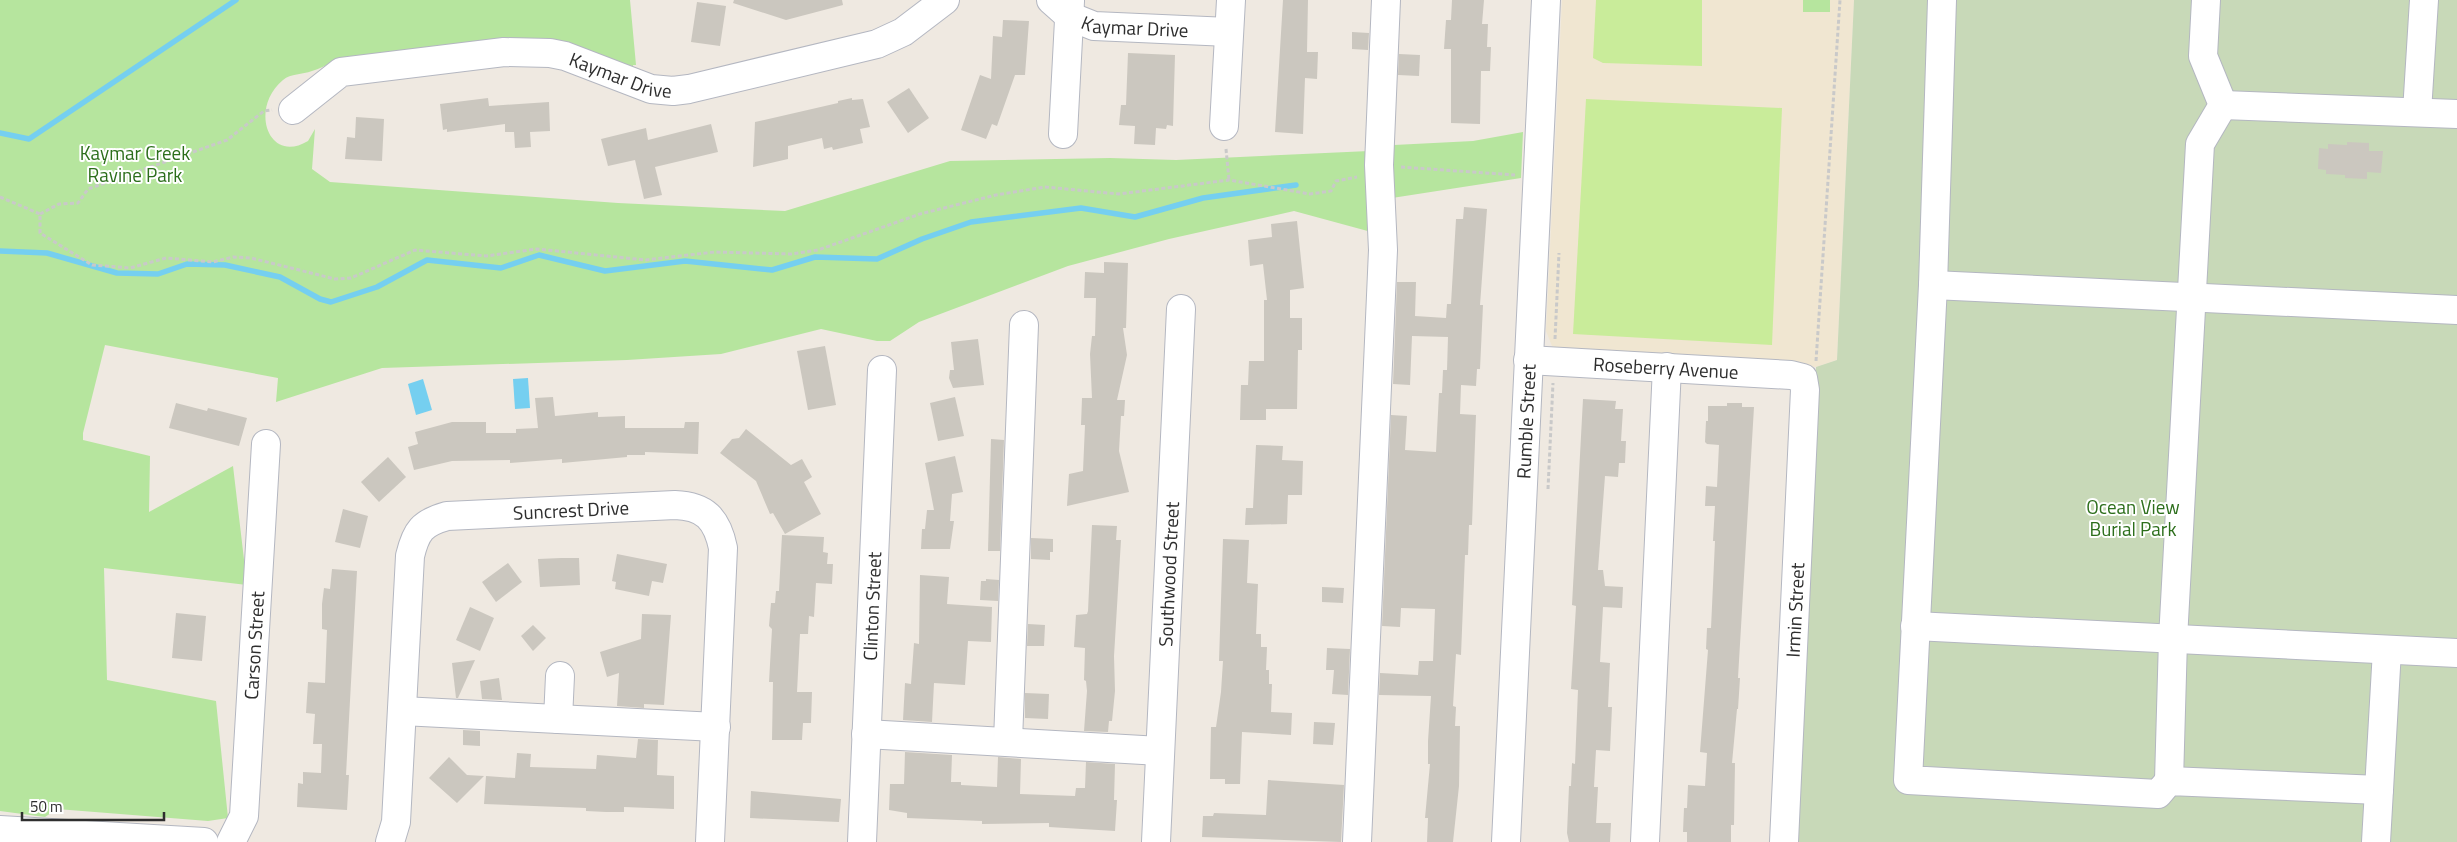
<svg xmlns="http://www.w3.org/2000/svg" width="2457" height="842" font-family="'Titillium Web',sans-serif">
<rect width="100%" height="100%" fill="#efe9e1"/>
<path fill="#f0e6d1" d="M1562,0H1854L1837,360L1816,367L1562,349L1552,346L1546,331Z"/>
<g fill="#b6e59e">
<path d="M0,0H630L636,65H633L634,73L618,67L333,62C326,65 319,69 312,71C302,75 291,73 283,80C249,108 268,165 308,141L315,129L312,169L330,182L618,203L785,211L950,161L1110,158L1176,160L1369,151L1394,145L1473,141L1523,132L1521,178L1392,198L1375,233L1294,211L1169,239L1068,266L919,322L890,341H877L821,329L721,354L627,360L382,368L276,402L278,378L105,345L83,433V440L150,456L149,512L233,466L247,585L104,568L107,680L216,701L228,818L208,821L57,809L45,817L0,811Z"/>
<rect x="1803" y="0" width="27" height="12"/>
</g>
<path fill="#c8d9b8" d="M1854,0H2457V842H1793L1816,367L1837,360Z"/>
<g fill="#c9ec9a">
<path d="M1596,0H1702V66L1603,63L1593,58Z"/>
<path d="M1586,99L1782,108L1772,345L1573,334Z"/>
</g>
<g fill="#75cff0">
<path d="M528,378L530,408L515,409L513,379Z"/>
<path d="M423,379L432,410L416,415L408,384Z"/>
</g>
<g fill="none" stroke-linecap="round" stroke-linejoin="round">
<g stroke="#75cff0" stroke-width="5.5">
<path d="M0,133L29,139L236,0"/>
<path d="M0,251L47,253L117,273L158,274L187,264L225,265L280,277L320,299L331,302L377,287L427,260L501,268L539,255L605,271L685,261L772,270L815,257L877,259L922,239L971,222L1081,208L1135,217L1203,198L1296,185"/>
</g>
</g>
<g fill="#cbc7bf">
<path d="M734,0H842L843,5L786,20L733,3Z"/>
<path d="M1283,0H1308L1307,52H1318L1317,79L1305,78L1303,134L1275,132Z"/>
<path d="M1452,0H1484L1482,24H1488L1487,47H1491L1490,71H1481L1480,124L1451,123V49H1444L1446,20H1451Z"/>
<path d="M697,2L726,6L720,46L691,42Z"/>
<path d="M1003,20L1029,21L1025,75H1015L997,126L992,124L986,139L961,130L980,75L991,79L993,36L1002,37Z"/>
<path d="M1352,32L1369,33L1368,50L1352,49Z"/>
<path d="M1128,53L1175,55L1173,126L1167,125L1166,129L1156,128L1155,145L1134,144L1135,126L1119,125L1121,105H1126Z"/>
<path d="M1399,54L1420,55L1419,76L1398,75Z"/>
<path d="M909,88L929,118L908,133L887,102Z"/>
<path d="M488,98L489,106L549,102L550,131L530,132L531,147L515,148L514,132H505V124L447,132V129L443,130L440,104Z"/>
<path d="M852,98V100L863,99L870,127L860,129L863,143L833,150L832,147L824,149L822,138L788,146V159L753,167L755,122L838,103V101Z"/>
<path d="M356,117L384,119L382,161L345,159L347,137L355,138Z"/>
<path d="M711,124L718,152L655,167L662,195L644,199L635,160L608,166L601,139L646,128L648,140Z"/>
<path d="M2347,142L2369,143V151H2383L2381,173L2367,172V179L2345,178V175L2326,174V170L2318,169L2319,148L2328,149V144L2347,145Z"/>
<path d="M1464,207L1487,209L1480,305H1483L1480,369H1477L1476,386L1461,385L1460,414L1476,415L1472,525H1469L1468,555H1465L1461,655L1456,654L1453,706L1456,707L1455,726H1460L1459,786L1453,842H1427L1428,818H1425L1430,764H1428V741L1431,696L1379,695L1380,673L1418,675L1419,661H1433L1435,609L1401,608L1400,627L1382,626L1391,415L1407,416L1405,450L1436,452L1439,393H1442L1443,370H1447L1448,337L1412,336L1410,385L1393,384L1397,282H1416L1415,316L1446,318L1447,304H1451L1456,219H1463Z"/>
<path d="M1297,221L1304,288L1290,290V318H1302V350H1298L1297,409H1266V420H1240L1241,385H1248L1249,361H1264V300H1267L1263,264L1250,266L1248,240L1272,237L1271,224Z"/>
<path d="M1104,262L1128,263L1126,328H1123L1127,355L1117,400H1125L1124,416H1121L1119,451L1129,492L1067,506L1069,474L1083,471L1085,425H1081L1082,398H1092L1090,354L1092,336H1095L1096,298H1084L1085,272L1104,273Z"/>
<path d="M978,339L984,385L953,388L949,378L950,370H954L951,342Z"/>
<path d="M825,346L836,405L808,410L797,351Z"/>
<path d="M553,397L555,416L598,412V417L625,416V428H684L685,422H699L698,454L645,452V455H627V457L562,463V459L510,463V460L452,461L414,470L408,447L418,444L415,432L452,422H486V433H516V429L538,428L535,398Z"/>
<path d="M955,397L964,436L938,441L930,403Z"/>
<path d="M1583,399L1616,401L1615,409H1623L1621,441H1626L1625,463H1619L1618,477L1605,476L1598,570H1603L1605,586L1623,587L1622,608L1603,607L1600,662L1610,663L1608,707H1612L1610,751L1596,750L1594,787H1598L1596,823H1611L1610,842H1569L1567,833L1569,786H1571L1572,763L1575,764L1578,690L1571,689L1576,606L1572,605Z"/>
<path d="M176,403L207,411L208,408L247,418L239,446L169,428Z"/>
<path d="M1727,403H1742V407H1754L1738,678H1740L1738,709H1737L1732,763H1735L1734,825H1731V842H1687V832H1683L1684,808H1687L1688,785L1705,786L1707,753L1700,752L1708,650L1706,649L1707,628H1711L1715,541H1713L1715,506H1705L1706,486L1717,487L1719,445L1707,444L1705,442L1706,421H1708V406H1727Z"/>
<path d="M746,429L791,465L802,459L812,477L804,482L821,514L785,534L773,513L770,514L756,481L720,453L732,439L739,438Z"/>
<path d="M991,439L1004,440L1000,551H988Z"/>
<path d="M1256,445L1283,446L1282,460L1303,461L1302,495H1288L1287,524L1245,525L1246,508H1253Z"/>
<path d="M955,456L963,492L952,494L950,521H954L950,549H921L922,529H925L927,510H934L925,463Z"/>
<path d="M388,457L406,477L379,502L361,482Z"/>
<path d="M343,509L368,516L360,548L335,542Z"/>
<path d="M1092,525L1117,526L1116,540H1121L1114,656L1115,691L1112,721H1109L1108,732L1084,731L1087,691L1086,681L1084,680L1085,648L1074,647L1076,615L1087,614L1088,611Z"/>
<path d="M782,535L824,537L823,552L828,553L827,564H833L832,584L816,583L814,617L809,616L808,634H800L797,692H812L811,723H803L802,740H772L773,682H769L772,629L769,626L771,603H775L776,591H779Z"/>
<path d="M1031,538L1053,539V552H1050V560L1031,559Z"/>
<path d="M1223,539L1249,540L1247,583L1258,584L1256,634H1261V647H1267L1266,670H1269V684H1272L1271,712L1292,713L1291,735L1242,732L1240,784H1225V779H1210L1211,727H1216L1221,692L1223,661H1219Z"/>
<path d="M617,554L667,564L663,583L652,581L649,596L615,589L616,582L612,581Z"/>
<path d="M561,558H579L580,585L540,587L538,559Z"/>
<path d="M508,563L522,582L496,602L482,582Z"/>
<path d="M332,569L357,571L346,775H349L347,810L297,807L298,783L303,784V772L321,773L322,744H313L315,714L306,713L308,682L325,683L327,630L322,629V604L324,588L330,589Z"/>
<path d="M920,575L949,577L947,604L992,607L991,642L968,641L965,685L934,683L932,722L903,720L905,683L911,684L914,643L919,644Z"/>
<path d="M986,579L999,580L998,601L980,600L981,581H986Z"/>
<path d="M1322,587L1344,588L1343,603L1322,602Z"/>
<path d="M470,607L494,618L480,651L456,640Z"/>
<path d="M176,613L206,616L202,661L172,658Z"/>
<path d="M642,614L671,615L664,705L644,704V708L617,706L619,673L607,677L600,652L641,639Z"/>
<path d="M1028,624L1045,625L1044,646H1027Z"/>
<path d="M533,625L546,638L533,651L521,636Z"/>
<path d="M1327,648L1350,649L1348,695L1332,694L1334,670H1326Z"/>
<path d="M475,660L458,698H456L452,663Z"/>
<path d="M499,678L502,700L482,699L480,681Z"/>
<path d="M1025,693L1049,694L1048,719L1025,718Z"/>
<path d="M1314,722L1335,723L1333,745L1313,744Z"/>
<path d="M463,730L480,731V746L463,745Z"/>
<path d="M638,739L658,740L657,775L674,776V809L624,807V812H606L586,811V808L484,804L486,776L515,778L517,753L531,754L530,767L596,769L597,755L636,758Z"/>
<path d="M905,752L952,755L951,782H961V785L997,787L998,757L1021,759L1020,794L1075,796L1076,788H1085L1086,762L1115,764L1114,800H1117L1115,831L1049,827V823L982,824V821L907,818V813L889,810L890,784H904Z"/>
<path d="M449,757L467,775L484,776L457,803L429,778Z"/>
<path d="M1268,780L1344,785L1341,842L1202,837L1203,816H1213L1214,813L1266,815Z"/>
<path d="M751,791L841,799L839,822L750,818Z"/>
</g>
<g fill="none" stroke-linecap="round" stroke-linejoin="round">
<g stroke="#b4b7c1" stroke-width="30">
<g id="minor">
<path id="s1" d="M1051,0L1069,16L1094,26L1229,32"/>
<path d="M1942,0L1933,285L1908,780L2158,794L2169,781L2379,790"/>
<path d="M2223,105L2457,114"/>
<path id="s2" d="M293,110L341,72L504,52L550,53L565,56L651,89L673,91L689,89L877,44L903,32L945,0"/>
<path d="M2417,112L2424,0"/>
<path d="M1224,126L1231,0"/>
<path d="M1063,134L1070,1"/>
<path d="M1933,285L2457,310"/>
<path id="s3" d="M1528,360L1791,375L1803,378L1805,390L1784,842"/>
<path d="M1915,626L2457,653"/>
<path d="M402,711L716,727"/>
<path d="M558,719L560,676"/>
<path d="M866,734L1160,751"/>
<path d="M1008,741L1024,325"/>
<path d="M2169,781L2173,639L2200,144L2223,105L2203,56L2206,0"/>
<path d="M0,830L204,842"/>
<path id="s4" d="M231,842L244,816L266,444"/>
<path id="s5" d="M390,842L396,822L410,556C416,531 422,523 447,516L675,505C705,506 717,519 723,548L710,842"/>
<path id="s6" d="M862,842L882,370"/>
<path id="s7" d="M1156,842L1181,309"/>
<path d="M1357,842L1383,250L1379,165L1386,0"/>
<path id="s8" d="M1506,842L1546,0"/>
<path d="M1645,842L1667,367"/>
<path d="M2376,842L2387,650"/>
</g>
</g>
<g stroke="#c9c9c9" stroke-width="3" stroke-dasharray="4 2.5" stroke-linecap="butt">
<path d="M1226,149L1229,180"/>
<path d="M1401,167L1515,175"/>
<path d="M0,197L40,214V233L92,265L130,268L166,258L213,262L233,257L251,258L335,279L351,278L415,250L486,256L537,249L646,260L715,252L791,254L818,250L920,214L996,195L1045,187L1119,194L1229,180L1310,194L1331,191L1336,181L1357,177"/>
<path d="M40,214L59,204L78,203L88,189L227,140L264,111L272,110"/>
<path d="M1555,339L1559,253"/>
<path d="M1816,361L1840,0"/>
<path d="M1548,489L1553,383"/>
</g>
<use href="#minor" stroke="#fff" stroke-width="28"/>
</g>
<g text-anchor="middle" stroke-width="4" stroke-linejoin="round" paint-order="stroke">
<g font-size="19" fill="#2e2e2e" stroke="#fff">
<text dy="7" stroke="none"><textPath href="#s1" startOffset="92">Kaymar Drive</textPath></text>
<text dy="7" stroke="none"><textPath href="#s2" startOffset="346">Kaymar Drive</textPath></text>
<text dy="7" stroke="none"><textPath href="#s3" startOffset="138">Roseberry Avenue</textPath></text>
<text dy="7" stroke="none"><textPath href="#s8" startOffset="421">Rumble Street</textPath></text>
<text dy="7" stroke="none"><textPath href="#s5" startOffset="470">Suncrest Drive</textPath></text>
<text dy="7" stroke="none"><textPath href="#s7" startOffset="268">Southwood Street</textPath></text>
<text dy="7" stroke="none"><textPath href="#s6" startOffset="236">Clinton Street</textPath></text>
<text transform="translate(1795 610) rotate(-87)" y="7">Irmin Street</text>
<text dy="7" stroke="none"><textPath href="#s4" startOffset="200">Carson Street</textPath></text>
</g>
<g font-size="19" fill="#2c6e1b" stroke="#fff">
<text x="135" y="160">Kaymar Creek<tspan x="135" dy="22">Ravine Park</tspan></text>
<text x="2133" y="514">Ocean View<tspan x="2133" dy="22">Burial Park</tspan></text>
</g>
</g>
<path d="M22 812v8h142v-8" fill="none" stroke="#2e2e2e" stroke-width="2.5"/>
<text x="30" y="812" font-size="15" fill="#2e2e2e" stroke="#ffffff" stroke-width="4" paint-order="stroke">50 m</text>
</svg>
